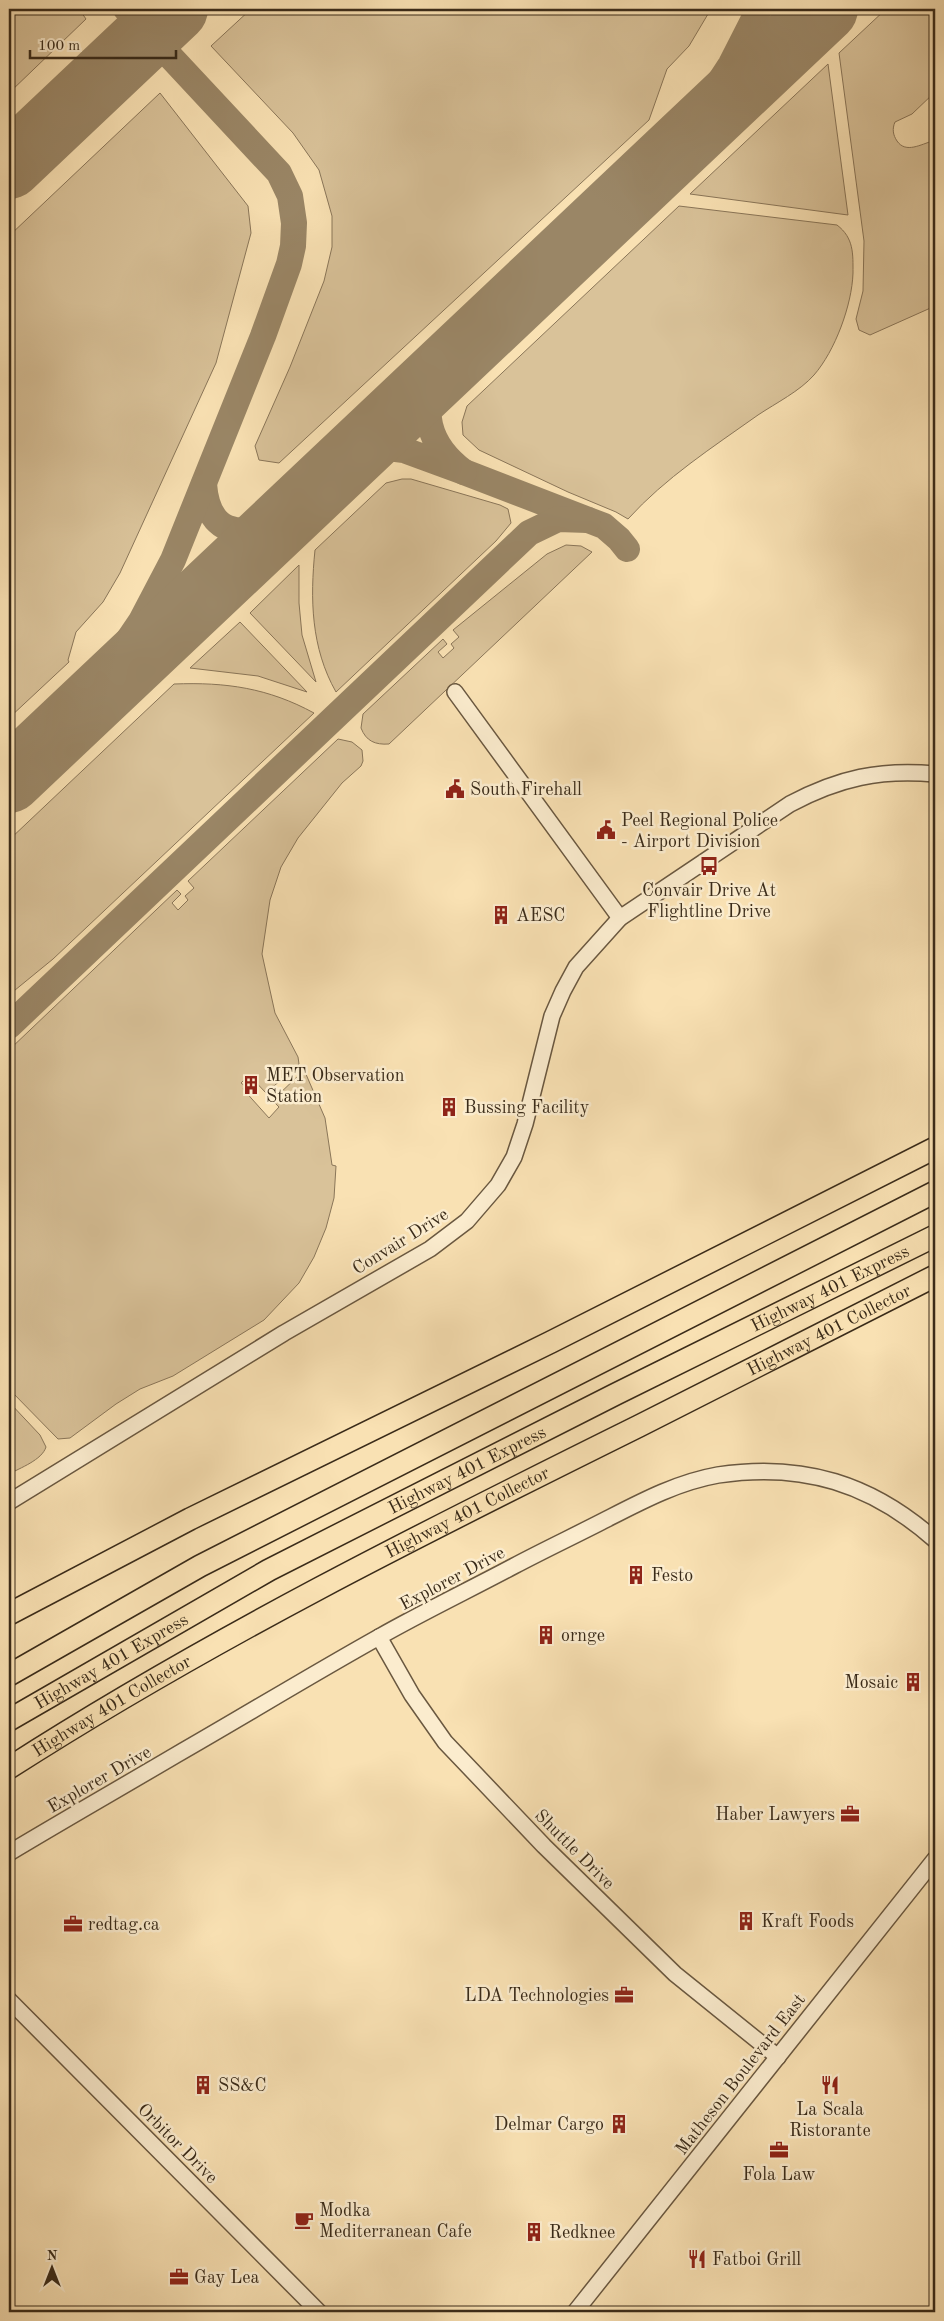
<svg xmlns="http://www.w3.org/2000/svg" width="944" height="2321" font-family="'Old Standard TT',serif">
<rect width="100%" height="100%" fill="#f9e1b3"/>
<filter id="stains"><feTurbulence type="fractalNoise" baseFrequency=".004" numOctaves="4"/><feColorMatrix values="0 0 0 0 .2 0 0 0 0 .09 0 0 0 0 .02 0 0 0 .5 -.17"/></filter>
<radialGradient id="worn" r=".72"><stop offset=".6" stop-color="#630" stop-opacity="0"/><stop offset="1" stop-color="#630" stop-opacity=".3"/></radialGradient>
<g fill="#d9c299" stroke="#8a7659">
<path d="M9,9H79L86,19L9,93Z"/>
<path d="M251,9H711L689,46L667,69L649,120L279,463L259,460L255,446L290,367L324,281L332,247V216L319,170L293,133L211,46Z"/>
<path d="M886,9H935V92L912,114L895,122C892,129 893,135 897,141C906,154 921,144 933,141L935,143V306L870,335L859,330L856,319L863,291L864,241L839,53Z"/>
<path d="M828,64L848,215L690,194Z"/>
<path d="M160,93L248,206L251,233L216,363L120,573L103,602L76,632L68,660L69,662L9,718V236Z"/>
<path d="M679,206L837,225C854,238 853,254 853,273C852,305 835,351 814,375C800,391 776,403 758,415C713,447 665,478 628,519L616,512L568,492L479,450L463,435L462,422L467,406Z"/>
<path d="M402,479H411L500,505L508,509L511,523L496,541L336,692C311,648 310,599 315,550L386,483Z"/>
<path d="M566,545L581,546L592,552L389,744C375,745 366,741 361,728L363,714L443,639L447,644L438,652L443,658L454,648L451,644L459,637L453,630L547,554Z"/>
<path d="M299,565V603L302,635L316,682L250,613Z"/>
<path d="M240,622L307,692L258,676L190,668Z"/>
<path d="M174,684C226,682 268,688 314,713L53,959L9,995V840Z"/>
<path d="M338,739L352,742L362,750L363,761L361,766L342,783L298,838L281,867L270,900L262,954L275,1013L298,1057L299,1064L266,1093L249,1075L241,1083L245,1086L243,1089L269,1118L279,1107L275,1103L276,1097L300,1074L305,1072L325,1118L332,1165L336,1166L334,1198L326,1228L314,1257L299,1283L264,1320L173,1376L140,1389L116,1404L70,1438L58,1439L9,1389V1050L177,890L181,894L172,903L178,910L188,900L185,896L194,888L188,881Z"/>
<path d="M9,1402L40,1435L46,1447C42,1460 20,1468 9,1474Z"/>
</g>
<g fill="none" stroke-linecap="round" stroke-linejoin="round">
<g stroke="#9a8666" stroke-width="26">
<path d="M673,153L731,64L759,9"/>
<path d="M464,472L604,526L619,539L627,549"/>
<path d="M204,484C208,534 237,537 279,525"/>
<path d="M280,527L345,464L369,451L388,448L404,450L464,472C429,446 415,407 445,371L513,305"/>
<path d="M76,717L141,621L173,560L263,336L289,264L293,246L294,223L290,196L279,173L126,9"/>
<path d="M9,1026L529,533L558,519L588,520"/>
</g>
<g stroke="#9a8666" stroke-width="66">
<path d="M9,166L175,9"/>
<path d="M9,780L825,9"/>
</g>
<g stroke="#6a5840" stroke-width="18">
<g id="minor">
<path d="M455,692L620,918"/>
<path d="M9,1502L284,1333L430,1249L467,1221L498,1185L514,1157L525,1124L552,1016L563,991L576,967L620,918L790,804C839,778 880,769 935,774"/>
<path d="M379,1637L412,1695L445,1742L544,1846L675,1974L778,2057"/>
<path d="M9,1853C64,1820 120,1788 176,1755C244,1716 311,1675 379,1637C423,1612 469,1590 514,1566C544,1550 576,1535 607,1519C642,1501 678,1482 718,1475C803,1462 872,1484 935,1540"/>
<path d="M9,2000L319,2312"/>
<path d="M575,2312L935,1859"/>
</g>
</g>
<g stroke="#3a2b19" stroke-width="24">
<g id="highway">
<path d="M9,1614L190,1519L551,1342L935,1148"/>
<path d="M9,1675L200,1566L935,1192"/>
<path id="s1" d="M9,1720L269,1570L616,1394L935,1236"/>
<path id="s2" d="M9,1768C210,1639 425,1532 639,1426C738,1376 836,1326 935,1276"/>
</g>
</g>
<use href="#minor" stroke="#fbecce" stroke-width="15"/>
<use href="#highway" stroke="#f9e1b3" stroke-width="21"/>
</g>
<defs>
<g id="civic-bare" transform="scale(1.5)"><path d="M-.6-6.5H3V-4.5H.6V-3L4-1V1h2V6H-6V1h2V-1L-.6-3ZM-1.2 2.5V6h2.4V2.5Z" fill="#8f2418" stroke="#fbecce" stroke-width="2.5" paint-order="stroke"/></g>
<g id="bus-bare" transform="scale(1.5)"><path d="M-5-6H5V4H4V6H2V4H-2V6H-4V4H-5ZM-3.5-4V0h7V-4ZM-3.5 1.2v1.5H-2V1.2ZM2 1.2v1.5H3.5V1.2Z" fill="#8f2418" stroke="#fbecce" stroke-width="2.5" paint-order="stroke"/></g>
<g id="building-bare" transform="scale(1.5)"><path d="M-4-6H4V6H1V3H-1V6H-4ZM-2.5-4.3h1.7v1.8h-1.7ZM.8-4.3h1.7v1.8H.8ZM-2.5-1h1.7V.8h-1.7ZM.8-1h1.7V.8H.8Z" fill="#8f2418" stroke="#fbecce" stroke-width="2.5" paint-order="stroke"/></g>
<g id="office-bare" transform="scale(1.5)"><path d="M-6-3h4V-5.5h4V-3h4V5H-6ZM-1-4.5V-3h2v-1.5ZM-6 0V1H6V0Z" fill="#8f2418" stroke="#fbecce" stroke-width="2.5" paint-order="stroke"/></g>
<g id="restaurant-bare" transform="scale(1.5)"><path d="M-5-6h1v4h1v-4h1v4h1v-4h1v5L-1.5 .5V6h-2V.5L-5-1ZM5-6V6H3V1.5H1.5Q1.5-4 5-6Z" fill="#8f2418" stroke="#fbecce" stroke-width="2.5" paint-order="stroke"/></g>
<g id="cafe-bare" transform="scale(1.5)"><path d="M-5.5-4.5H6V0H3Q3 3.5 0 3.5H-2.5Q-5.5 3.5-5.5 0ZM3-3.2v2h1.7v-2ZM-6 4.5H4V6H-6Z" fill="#8f2418" stroke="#fbecce" stroke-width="2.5" paint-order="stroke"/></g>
</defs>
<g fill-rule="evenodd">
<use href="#civic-bare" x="455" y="789"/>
<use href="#civic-bare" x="606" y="830"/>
<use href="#bus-bare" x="709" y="866"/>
<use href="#building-bare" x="501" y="915"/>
<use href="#building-bare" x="251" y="1085"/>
<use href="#building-bare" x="449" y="1107"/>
<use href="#building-bare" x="636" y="1575"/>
<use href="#building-bare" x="546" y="1635"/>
<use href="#building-bare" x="913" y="1682"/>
<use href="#office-bare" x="850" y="1814"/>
<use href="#building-bare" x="746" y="1921"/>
<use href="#office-bare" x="73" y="1924"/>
<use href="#office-bare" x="624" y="1995"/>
<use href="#building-bare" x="203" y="2085"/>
<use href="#restaurant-bare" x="830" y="2085"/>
<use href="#building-bare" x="619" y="2124"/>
<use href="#office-bare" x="779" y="2150"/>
<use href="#cafe-bare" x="304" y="2220"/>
<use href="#building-bare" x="534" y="2232"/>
<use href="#restaurant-bare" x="697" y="2259"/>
<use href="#office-bare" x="179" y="2277"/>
</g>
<g text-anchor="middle" stroke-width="5" stroke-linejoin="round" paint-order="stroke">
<g font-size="18" fill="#3a2b19" stroke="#fbecce" text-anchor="start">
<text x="470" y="795">South Firehall</text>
<text x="621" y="826">Peel Regional Police<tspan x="621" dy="21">- Airport Division</tspan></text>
<text x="709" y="896" text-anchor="middle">Convair Drive At<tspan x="709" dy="21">Flightline Drive</tspan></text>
<text x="516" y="921">AESC</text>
<text x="266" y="1081">MET Observation<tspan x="266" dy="21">Station</tspan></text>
<text x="464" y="1113">Bussing Facility</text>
<text x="651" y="1581">Festo</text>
<text x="561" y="1641">ornge</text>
<text x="898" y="1688" text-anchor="end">Mosaic</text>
<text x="835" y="1820" text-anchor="end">Haber Lawyers</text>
<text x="761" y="1927">Kraft Foods</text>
<text x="88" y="1930">redtag.ca</text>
<text x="609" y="2001" text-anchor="end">LDA Technologies</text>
<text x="218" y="2091">SS&amp;C</text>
<text x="830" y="2115" text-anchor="middle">La Scala<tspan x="830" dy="21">Ristorante</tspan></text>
<text x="604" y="2130" text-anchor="end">Delmar Cargo</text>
<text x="779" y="2180" text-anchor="middle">Fola Law</text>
<text x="319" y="2216">Modka<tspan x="319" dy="21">Mediterranean Cafe</tspan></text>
<text x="549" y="2238">Redknee</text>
<text x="712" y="2265">Fatboi Grill</text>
<text x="194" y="2283">Gay Lea</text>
</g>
<g font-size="18" fill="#3a2b19" stroke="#fbecce">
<text transform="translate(400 1241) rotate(-32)" y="6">Convair Drive</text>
<text dy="6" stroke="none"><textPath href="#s1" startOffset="928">Highway 401 Express</textPath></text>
<text dy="6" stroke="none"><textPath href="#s2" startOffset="930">Highway 401 Collector</textPath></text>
<text dy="6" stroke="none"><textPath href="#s1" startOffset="522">Highway 401 Express</textPath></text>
<text dy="6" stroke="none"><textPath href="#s2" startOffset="525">Highway 401 Collector</textPath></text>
<text transform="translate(452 1578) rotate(-28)" y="6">Explorer Drive</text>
<text dy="6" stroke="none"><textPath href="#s1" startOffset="118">Highway 401 Express</textPath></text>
<text dy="6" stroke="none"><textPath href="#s2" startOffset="120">Highway 401 Collector</textPath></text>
<text transform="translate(99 1779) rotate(-30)" y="6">Explorer Drive</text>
<text transform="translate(575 1849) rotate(45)" y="6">Shuttle Drive</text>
<text transform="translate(740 2074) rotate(-52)" y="6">Matheson Boulevard East</text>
<text transform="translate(178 2143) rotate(45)" y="6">Orbitor Drive</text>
</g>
</g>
<rect width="944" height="2321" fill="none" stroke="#f9e1b3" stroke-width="30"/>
<rect x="10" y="10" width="924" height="2301" fill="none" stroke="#3a2b19" stroke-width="2.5"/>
<rect x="15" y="15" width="914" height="2291" fill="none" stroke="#3a2b19"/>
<g transform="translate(52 2268)" stroke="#fbecce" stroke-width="4" paint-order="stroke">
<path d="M0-4L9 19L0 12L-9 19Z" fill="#3a2b19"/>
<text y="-8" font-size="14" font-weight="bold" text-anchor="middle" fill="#3a2b19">N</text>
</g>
<path d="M30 50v8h146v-8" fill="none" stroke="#3a2b19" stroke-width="2.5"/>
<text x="38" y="50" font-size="15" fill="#3a2b19" stroke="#fbecce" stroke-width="4" paint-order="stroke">100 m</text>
<rect width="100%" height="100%" filter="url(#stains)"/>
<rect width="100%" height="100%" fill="url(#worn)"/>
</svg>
